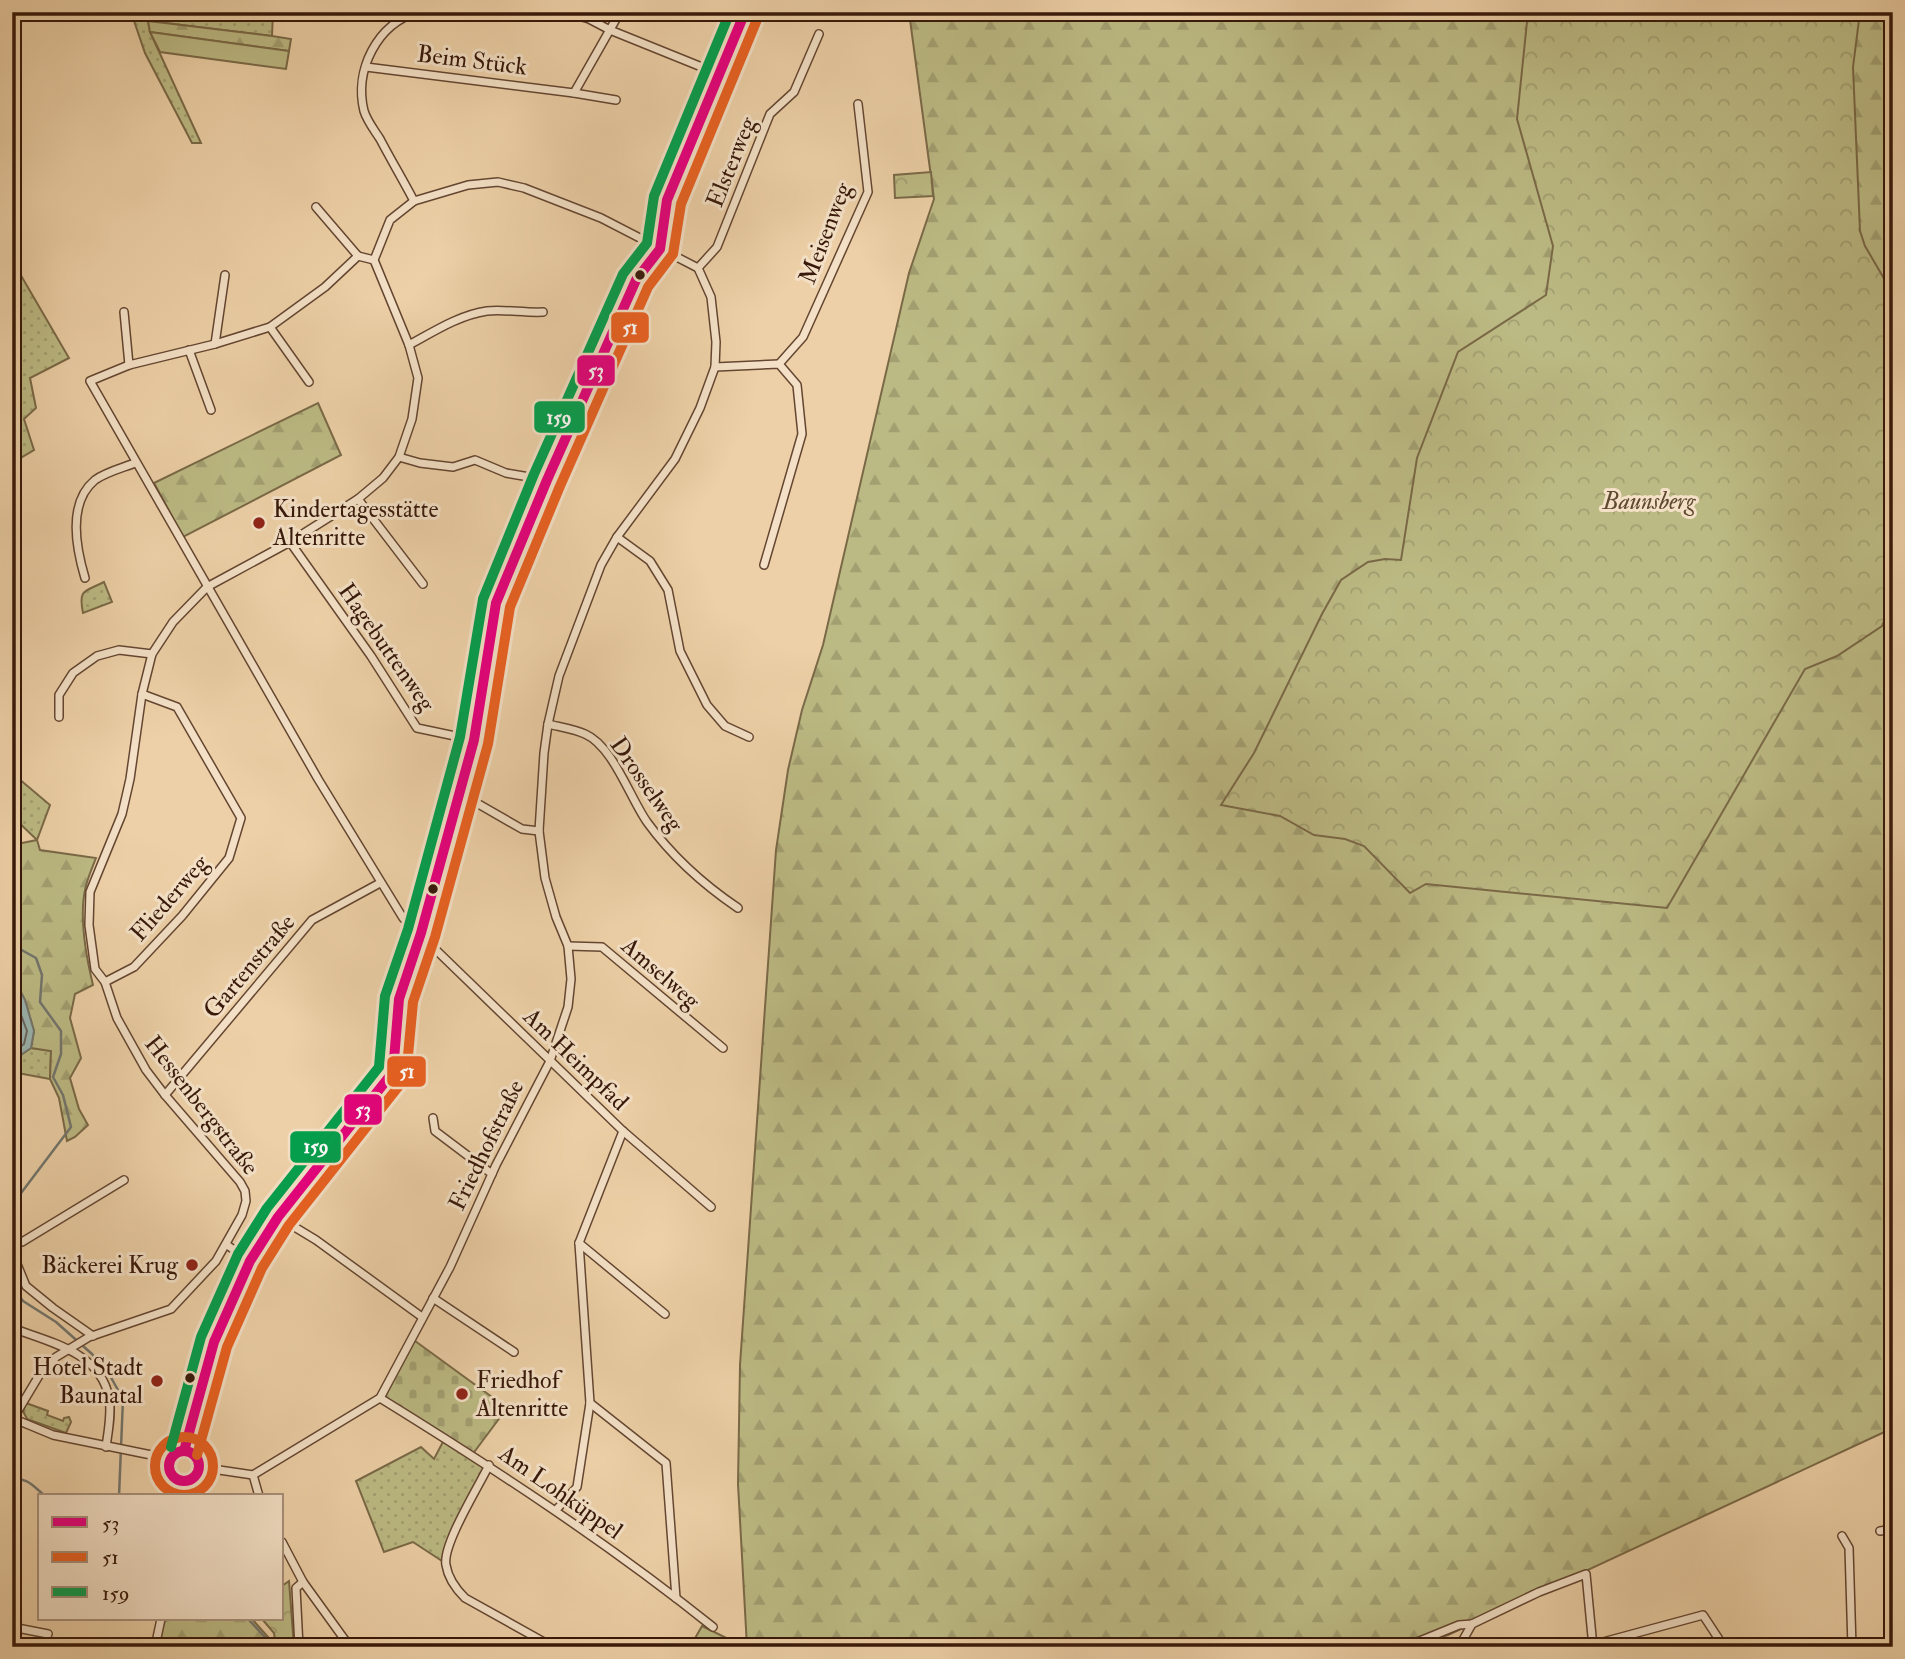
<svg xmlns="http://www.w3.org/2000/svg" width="1905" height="1659" font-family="'IM FELL Double Pica',serif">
<defs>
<pattern id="grass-dots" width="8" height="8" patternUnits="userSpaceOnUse" patternTransform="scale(1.75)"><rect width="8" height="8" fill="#bcba84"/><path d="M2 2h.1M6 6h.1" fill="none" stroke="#a29f71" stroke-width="1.8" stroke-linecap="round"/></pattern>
<pattern id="forest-firs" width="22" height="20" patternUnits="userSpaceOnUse" patternTransform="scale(1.75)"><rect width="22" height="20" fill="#bcba84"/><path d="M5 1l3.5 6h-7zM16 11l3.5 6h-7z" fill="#a29f71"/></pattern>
<pattern id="cemetery-stones" width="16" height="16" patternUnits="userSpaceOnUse" patternTransform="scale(1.75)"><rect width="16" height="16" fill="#bcba84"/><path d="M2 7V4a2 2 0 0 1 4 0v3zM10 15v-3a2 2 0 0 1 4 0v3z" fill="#a29f71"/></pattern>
<pattern id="park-crowns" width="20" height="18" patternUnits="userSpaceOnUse" patternTransform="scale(1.75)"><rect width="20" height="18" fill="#bcba84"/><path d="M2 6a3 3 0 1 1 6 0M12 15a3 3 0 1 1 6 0" fill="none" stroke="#a29f71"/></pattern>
</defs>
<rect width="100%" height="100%" fill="#edd0a7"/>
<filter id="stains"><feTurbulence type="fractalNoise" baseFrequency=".00286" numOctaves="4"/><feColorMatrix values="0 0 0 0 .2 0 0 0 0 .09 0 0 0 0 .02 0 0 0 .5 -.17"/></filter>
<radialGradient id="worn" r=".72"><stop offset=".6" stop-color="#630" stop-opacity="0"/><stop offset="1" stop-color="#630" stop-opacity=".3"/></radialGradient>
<g fill="url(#grass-dots)" stroke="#7a6947" stroke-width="2">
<path d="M131,12H273L272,36L148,21L150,32L201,143H192L145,53Z"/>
<path d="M12,260L69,358L30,378L36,408L24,419L34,450L12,463Z"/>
<path d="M104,582L112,602L83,613C78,588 85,592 104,582Z"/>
<path d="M12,773L50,805L37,840L12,816Z"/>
<path d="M31,1048L51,1051L50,1079L12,1072V1061Z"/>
<path d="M26,1403L48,1411L47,1415L63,1421L64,1418L69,1417L71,1422L66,1433L27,1419L23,1411Z"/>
<path d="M445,1438L489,1465L451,1540L445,1563L413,1542L384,1552L356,1481L421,1447L434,1459Z"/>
</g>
<g fill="url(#forest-firs)" stroke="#7a6947" stroke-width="2">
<path d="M909,12H1893V1428L1448,1635L1405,1647H747L738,1484L740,1365L776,850L788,770L802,710L823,645L909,273L934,199Z"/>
<path d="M148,21L272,36L291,39L289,51L150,32Z"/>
<path d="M318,403L341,455L183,537L154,483Z"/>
<path d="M37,840L40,850L96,858C92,868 87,879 85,890C79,919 86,956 93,985L75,994L70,1018L81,1058L70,1078L79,1109L88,1125L75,1137L67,1141L59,1098L50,1079L51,1051L31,1048L34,1031L25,1000L12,975V845Z"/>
<path d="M161,1619H252L268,1637L270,1647H155Z"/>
</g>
<path fill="url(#cemetery-stones)" stroke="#7a6947" stroke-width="2" d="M411,1338L507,1408L472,1455L380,1398Z"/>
<g fill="url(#park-crowns)" stroke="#7a6947" stroke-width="2">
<path d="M1528,12H1860L1853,67L1860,231L1865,246L1893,294V602L1882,626L1837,656L1805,669L1667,908L1426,884L1410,893L1364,846L1345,839L1314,835L1280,816L1221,805L1254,753L1322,614L1341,580L1368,562L1385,559L1401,560L1417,458L1458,352L1546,295L1553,246L1517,119Z"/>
<path d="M931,172L933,196L895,198L894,175Z"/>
<path d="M289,1581L294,1647H276L274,1633L262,1619H282V1586Z"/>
<path d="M702,1626L743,1646V1647H690Z"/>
</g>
<path fill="#bcba84" stroke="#7a6947" stroke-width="2" d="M150,32L289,51L286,69L160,52Z"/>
<path fill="#9bb5b0" stroke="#73766e" stroke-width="2" d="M12,975L25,1000L34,1031L31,1048L12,1061Z"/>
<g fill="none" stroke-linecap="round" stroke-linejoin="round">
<path stroke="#69665d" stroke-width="2" d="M12,991L27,1031L24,1044L12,1053"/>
<g stroke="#73766e" stroke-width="2.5">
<path d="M12,929L18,948L36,958L42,975L40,1002L61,1031V1054L53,1077L63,1095L71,1127L12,1205"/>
<path d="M12,1286L23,1301L56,1322L92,1354L109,1374L123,1399L119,1496"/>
<path d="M12,1481C26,1475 35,1488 45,1496"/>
<path d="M248,1619L265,1637L266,1647"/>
</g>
<g stroke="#644631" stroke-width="10">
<g id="street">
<path d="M565,12L589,19L610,30L719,74"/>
<path d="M366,67L574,93L620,12"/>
<path d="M574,93L616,100"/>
<path d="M414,201C403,180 391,160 380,139C375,131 367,121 364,111C354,70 377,24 418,12"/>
<path d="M316,207L358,256"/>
<path d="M374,260L358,256L325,287L270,327L215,344L129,365L90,381L318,779L403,918L623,1131L711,1207"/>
<path d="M698,268L717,247L770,114L794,92L819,34"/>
<path d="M124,312L129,365"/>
<path d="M270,327L309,382"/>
<path d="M215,344L225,275"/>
<path d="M409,345C433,332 459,315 487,311C503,309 525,313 543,312"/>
<path d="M189,350L211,410"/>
<path d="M779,364L803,337L868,192L858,104"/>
<path d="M715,367L779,364L797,385L802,434L764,565"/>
<path d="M399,457L420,463L453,467L475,460L506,473L547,480"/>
<path d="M358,499L423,584"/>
<path d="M617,537L650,561L668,590L680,651L707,705L725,726L749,737"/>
<path d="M290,542L371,656L417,728L474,740"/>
<path d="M85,578C76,548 67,503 95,480C106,472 122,468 135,463"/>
<path d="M59,717V695L73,673L97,656L119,650L152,654"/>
<path d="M548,724C560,727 574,729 585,734C613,746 630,798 647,822C671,855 704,885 738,908"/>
<path d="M461,794L522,829L539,831"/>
<path d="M568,946L602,947L723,1048"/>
<path d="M105,982L134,967L182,916L229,858L241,818L177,707L142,694"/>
<path d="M165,1095L312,920L380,883"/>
<path d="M433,1118L435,1131L492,1174"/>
<path d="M12,1131L14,1129"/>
<path d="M278,1217L316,1240L422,1317"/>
<path d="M579,1243L665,1314"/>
<path d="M12,1245L22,1242L124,1180"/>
<path d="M227,1245L250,1261"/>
<path d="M12,1252L26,1286L53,1308L93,1336"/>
<path d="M433,1298L514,1352"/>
<path d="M12,1328C49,1342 101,1352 109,1398C112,1413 108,1432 106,1447"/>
<path d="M380,1398C495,1469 608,1543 713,1627"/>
<path d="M590,1403L666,1463L676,1598"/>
<path d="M12,1418L53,1435L171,1459"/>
<path d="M13,1419L40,1374L56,1357L89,1337L171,1309L216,1261L242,1215L246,1201L245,1191L240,1182L165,1095L146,1070L117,1018L105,982L95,969L89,925L90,892L122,814L130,779L142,694L152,654L173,622L207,587L290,542L358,499L383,478L399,457L412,419L418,378L409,345L374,260L390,220L414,201L468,185L498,182L524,188L601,218L698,268L711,297L716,342L715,367L700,408L675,459L617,537L601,565L559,676L548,724L544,753L539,831L545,878L556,917L568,946L571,979L568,1007L550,1061L496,1165L450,1267L380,1398L253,1475"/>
<path d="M184,1451L214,1342L250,1261L278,1217L393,1072L399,999L421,933L474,740L496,603L547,480L636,280L660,249L667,200L745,12"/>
<circle cx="184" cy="1466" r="15"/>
<path d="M489,1465C479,1486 442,1545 446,1565C448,1578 456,1589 465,1598L553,1647"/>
<path d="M199,1467L253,1475"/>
<path d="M253,1475L259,1496"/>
<path d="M179,1496L182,1480"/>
<path d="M556,1510L577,1487L590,1403L579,1243L623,1131"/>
<path d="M1880,1531L1893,1529"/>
<path d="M1842,1536L1849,1548L1852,1647"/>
<path d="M282,1542L303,1582L350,1647"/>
<path d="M12,1627L48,1634"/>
<path d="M1592,1645L1703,1615L1724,1647"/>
<path d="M155,1647L161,1619"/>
<path d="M299,1647L296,1588L303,1582"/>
<path d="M1405,1647L1459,1625L1472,1624L1539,1592L1586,1574L1593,1647"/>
<path d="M1459,1647L1472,1624"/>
</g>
</g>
<use href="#street" stroke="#f3e0c6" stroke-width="7"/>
<g stroke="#f3e0c6" stroke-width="16">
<g id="bus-1">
<path d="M184,1451L214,1342L250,1261L278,1217L393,1072L399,999L421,933L474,740L496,603L547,480L636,280L660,249L667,200L745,12"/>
<circle cx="184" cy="1466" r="15"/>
</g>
</g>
<g stroke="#f3e0c6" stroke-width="16">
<g id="bus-2">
<circle cx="184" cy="1466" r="29"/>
<path d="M197,1455L227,1347L262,1268L289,1225L406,1077L413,1002L435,937L488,744L510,607L560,486L648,287L673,254L681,204L758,17"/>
</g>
</g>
<g stroke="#f3e0c6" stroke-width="16">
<path id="bus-3" d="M171,1447L201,1337L238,1254L267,1208L379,1067L385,996L408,929L460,737L483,599L534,474L623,274L647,243L654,196L730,12"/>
</g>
<use href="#bus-1" stroke="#e5007d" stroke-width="10"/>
<use href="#bus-2" stroke="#e96121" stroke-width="10"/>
<use href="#bus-3" stroke="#039f4d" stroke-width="10"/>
</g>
<g fill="#37180a" stroke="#f3e0c6" stroke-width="2.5">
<circle cx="640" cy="275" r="6"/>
<circle cx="433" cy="889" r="6"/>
<circle cx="190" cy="1378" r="6"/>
</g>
<g fill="#8f2418" stroke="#f3e0c6" stroke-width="2.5">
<circle cx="259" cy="523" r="7"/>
<circle cx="192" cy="1265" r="7"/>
<circle cx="157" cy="1381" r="7"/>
<circle cx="462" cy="1394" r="7"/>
</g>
<g text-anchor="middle" stroke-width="6" stroke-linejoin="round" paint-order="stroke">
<g font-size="24" fill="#37180a" stroke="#f3e0c6">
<text transform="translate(472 60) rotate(7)" y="8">Beim Stück</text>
<text transform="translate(731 162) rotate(-68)" y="8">Elsterweg</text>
<text transform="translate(825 233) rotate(-69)" y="8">Meisenweg</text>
<text transform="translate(387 647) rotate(55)" y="8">Hagebuttenweg</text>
<text transform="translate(647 784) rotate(55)" y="8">Drosselweg</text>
<text transform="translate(169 898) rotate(-49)" y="8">Fliederweg</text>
<text transform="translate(249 966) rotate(-50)" y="8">Gartenstraße</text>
<text transform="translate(661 973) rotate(41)" y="8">Amselweg</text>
<text transform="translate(576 1059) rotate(44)" y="8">Am Heimpfad</text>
<text transform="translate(202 1105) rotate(52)" y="8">Hessenbergstraße</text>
<text transform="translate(486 1145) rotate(-64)" y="8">Friedhofstraße</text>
<text transform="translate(561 1492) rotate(35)" y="8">Am Lohküppel</text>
</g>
<g font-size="24" font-style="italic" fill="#5f492f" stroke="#f3e0c6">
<text x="1649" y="509">Baunsberg</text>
</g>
<g font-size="24" fill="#37180a" stroke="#f3e0c6" text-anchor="start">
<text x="273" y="517">Kindertagesstätte<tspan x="273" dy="28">Altenritte</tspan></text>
<text x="178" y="1273" text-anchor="end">Bäckerei Krug</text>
<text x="143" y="1375" text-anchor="end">Hotel Stadt<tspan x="143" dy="28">Baunatal</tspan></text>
<text x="476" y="1388">Friedhof<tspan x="476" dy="28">Altenritte</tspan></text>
</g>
</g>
<g stroke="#f3e0c6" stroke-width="2.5">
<rect x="610" y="311" width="40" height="33" rx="7" fill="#e96121"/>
<rect x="576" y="354" width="40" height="33" rx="7" fill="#e5007d"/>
<rect x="533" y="400" width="53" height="34" rx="7" fill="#039f4d"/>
<rect x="386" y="1055" width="41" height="33" rx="7" fill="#e96121"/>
<rect x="343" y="1093" width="40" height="33" rx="7" fill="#e5007d"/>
<rect x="289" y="1130" width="53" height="34" rx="7" fill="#039f4d"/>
</g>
<g font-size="19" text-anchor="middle" font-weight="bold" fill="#fff">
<text x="630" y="334">51</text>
<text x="596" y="377">53</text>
<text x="559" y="424">159</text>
<text x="407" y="1078">51</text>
<text x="363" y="1116">53</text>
<text x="316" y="1153">159</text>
</g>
<rect width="1905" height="1659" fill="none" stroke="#edd0a7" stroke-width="42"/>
<rect x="14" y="14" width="1877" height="1631" fill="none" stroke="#37180a" stroke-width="3.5"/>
<rect x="21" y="21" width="1863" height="1617" fill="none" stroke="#37180a" stroke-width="2"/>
<rect x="38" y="1494" width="245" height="126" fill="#f3e0c6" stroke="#a8907b" stroke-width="2"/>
<rect x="52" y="1517" width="35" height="10" fill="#e5007d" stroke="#a8907b" stroke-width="2"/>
<text x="102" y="1530" font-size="21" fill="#37180a">53</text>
<rect x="52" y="1552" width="35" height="10" fill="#e96121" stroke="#a8907b" stroke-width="2"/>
<text x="102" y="1564" font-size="21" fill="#37180a">51</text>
<rect x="52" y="1587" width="35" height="10" fill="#039f4d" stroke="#a8907b" stroke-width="2"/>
<text x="102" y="1600" font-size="21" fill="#37180a">159</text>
<rect width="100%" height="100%" filter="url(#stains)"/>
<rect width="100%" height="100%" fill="url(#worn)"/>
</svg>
